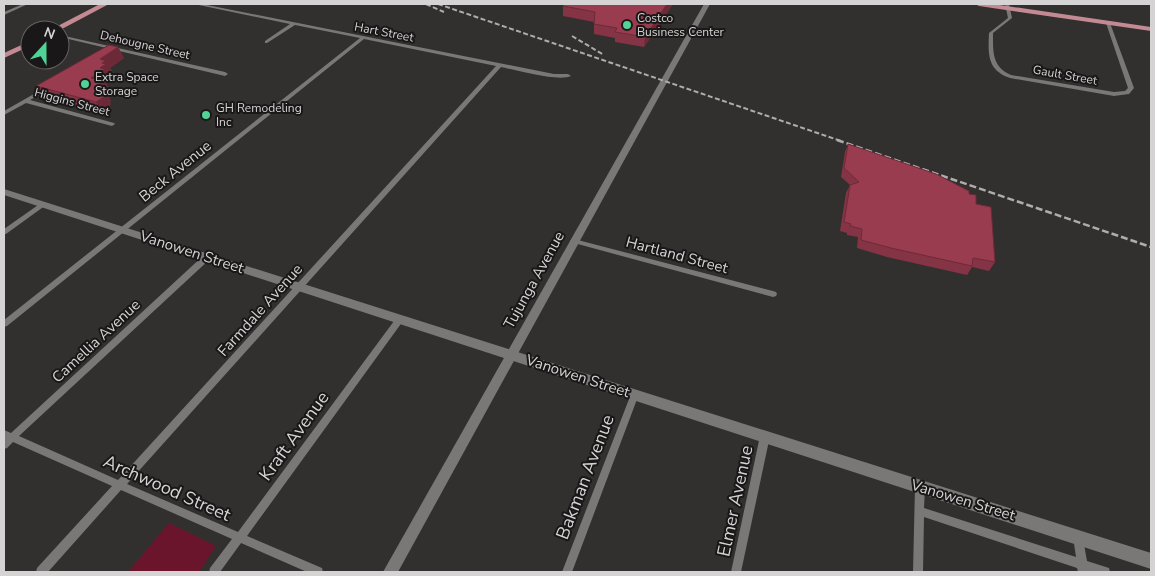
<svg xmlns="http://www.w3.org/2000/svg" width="1155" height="576" font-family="'Nunito Sans',sans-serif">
<rect width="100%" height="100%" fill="#322f2f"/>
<path fill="#6b152d" d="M169,523L216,546L199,572H128Z"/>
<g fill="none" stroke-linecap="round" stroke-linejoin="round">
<g fill="#7a7777" fill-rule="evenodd">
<path d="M23,4H28L4,15V12Z"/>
<path d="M194,4H202L554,74H568L571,76C558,82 516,70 501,67L127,484L238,532L397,317H403L404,319L403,321L247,536L322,568L323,572H307L241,543L220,572H209L210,568L232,539L121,490L48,572H36L37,568L112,486L13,442L7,448L4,449V430L11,433L204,255H210L211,257L210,259L19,436L118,480L496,66L364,39L7,326L4,327V320L360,38L295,25L267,43H265V41L290,24Z"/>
<path d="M1005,4H1009L1012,18L993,33C993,52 992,67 1011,75L1114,92L1125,91L1128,88L1106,23L1108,22L1110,23L1134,88L1129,94L1114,96L1010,78C987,70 988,54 989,33L1008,18Z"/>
<path d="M60,35L225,72L228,74L225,76L60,37Z"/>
<path d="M48,86L50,87V89L30,100L114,123L115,124L112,126L26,103L4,115V111Z"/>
<path d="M41,203H45L46,205L6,234H4V229Z"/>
<path d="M572,239H574L773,291L776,292L777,294L776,296L773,297L574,243H572L570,241Z"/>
<path d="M635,390L638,391L639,394L572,572H562L631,394L632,391Z"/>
<path d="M765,432L768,433L770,436L741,572H731L760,436L762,433Z"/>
<path d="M920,482L923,484L925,487L924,508L1076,557L1073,537L1074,533L1078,532L1082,533L1087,561L1109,568L1110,572H1078L1077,568L924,517L923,572H913L915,487L917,484Z"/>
</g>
<path fill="#7a7777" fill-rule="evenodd" d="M704,4H710L398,572H383Z"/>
<path fill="#7a7777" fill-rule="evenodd" d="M4,189L1151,553V569L4,195Z"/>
<g fill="#c48a93" fill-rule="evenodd">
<path d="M100,4H109L60,30H50Z"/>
<path d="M975,4H993L1151,27V31L979,6Z"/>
<path d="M30,41V46L4,58V53Z"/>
</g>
<g stroke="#afacac" stroke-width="2" stroke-dasharray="5 2.5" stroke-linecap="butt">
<path d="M426,4L444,12"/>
<path d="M438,4L841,141"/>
<path d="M572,36L604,55"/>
</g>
<path stroke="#afacac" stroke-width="2.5" stroke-dasharray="7 3" stroke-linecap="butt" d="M837,140L1151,247"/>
</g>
<g fill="#843445">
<path d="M673,4L644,47L615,42V38L594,34V22L563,16V6Z"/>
<path d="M118,47L124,58L110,68L112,71L110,72L112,75L110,76L112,80L106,83L111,92L108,93L111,97L109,98L111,101L109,102L111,104L109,105L111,108L103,113L44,97L36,86Z"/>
<path d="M848,144L969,194L976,204L995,262L989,271L972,267L967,275L887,257L857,248L858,237L847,235V233L840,231L846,193L850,185L841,177L845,152Z"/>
</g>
<g fill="#6c2a38">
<path d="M667,4H673L644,47L645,37Z"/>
<path d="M118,47L124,58L110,68L112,71L110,72L112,75L110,76L112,80L106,83L111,92L108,93L111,97L109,98L111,101L109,102L111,104L109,105L111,108L103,113L96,102L91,78L100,68V59Z"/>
</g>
<g fill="#9a3c50" stroke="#6c2a38">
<path d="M564,4H667L645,37L615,32L617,28L594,24L595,12L563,6Z"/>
<path d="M109,45L118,47L100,59L106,61L102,63L106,64L100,68L105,69L91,78L105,81L98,85L104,86L100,89L104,90L100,93L104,94L100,96L104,97L96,102L36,86Z"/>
<path d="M848,144L936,174L969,191V194L976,195V204L991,207L995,262L973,258L972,266L891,248L861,240L862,229L850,226L851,224L844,222L850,185L859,182L844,168Z"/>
</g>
<g fill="#51d397" stroke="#191717" stroke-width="2">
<circle cx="627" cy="25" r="5"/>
<circle cx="85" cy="84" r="5"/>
<circle cx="206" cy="115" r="5"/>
</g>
<g text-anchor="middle" stroke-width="4" stroke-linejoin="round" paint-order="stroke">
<g font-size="12" fill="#d5d3d3" stroke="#191717" text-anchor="start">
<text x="637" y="22">Costco<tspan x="637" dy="14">Business Center</tspan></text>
<text x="95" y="81">Extra Space<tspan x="95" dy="14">Storage</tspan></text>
<text x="216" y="112">GH Remodeling<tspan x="216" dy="14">Inc</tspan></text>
</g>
<g font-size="12" fill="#d5d3d3" stroke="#191717">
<text transform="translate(384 32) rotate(11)" y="4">Hart Street</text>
<text transform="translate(145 45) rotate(13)" y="4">Dehougne Street</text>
<text transform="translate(1065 75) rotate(10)" y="4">Gault Street</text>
<text transform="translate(72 102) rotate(15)" y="4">Higgins Street</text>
</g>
<g font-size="15" fill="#d5d3d3" stroke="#191717">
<text transform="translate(175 171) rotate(-39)" y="5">Beck Avenue</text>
<text transform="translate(192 252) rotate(18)" y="5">Vanowen Street</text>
<text transform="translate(677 255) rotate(15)" y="5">Hartland Street</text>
<text transform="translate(534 280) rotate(-61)" y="5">Tujunga Avenue</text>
<text transform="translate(260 310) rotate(-48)" y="5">Farmdale Avenue</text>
<text transform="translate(96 341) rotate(-43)" y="5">Camellia Avenue</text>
<text transform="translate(578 376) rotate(18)" y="5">Vanowen Street</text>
<text transform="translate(963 500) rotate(17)" y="5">Vanowen Street</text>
</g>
<g font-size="18" fill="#d5d3d3" stroke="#191717">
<text transform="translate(294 436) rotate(-54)" y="6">Kraft Avenue</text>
<text transform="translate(585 477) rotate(-69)" y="6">Bakman Avenue</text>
<text transform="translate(167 488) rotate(24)" y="6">Archwood Street</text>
<text transform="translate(735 501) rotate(-78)" y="6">Elmer Avenue</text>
</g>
</g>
<rect width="1155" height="576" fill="none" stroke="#d5d3d3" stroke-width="10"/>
<g transform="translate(45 45) rotate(21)"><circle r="24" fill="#191717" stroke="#646262"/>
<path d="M0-4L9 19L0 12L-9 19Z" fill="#51d397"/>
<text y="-8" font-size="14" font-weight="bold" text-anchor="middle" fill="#d5d3d3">N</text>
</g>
</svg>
